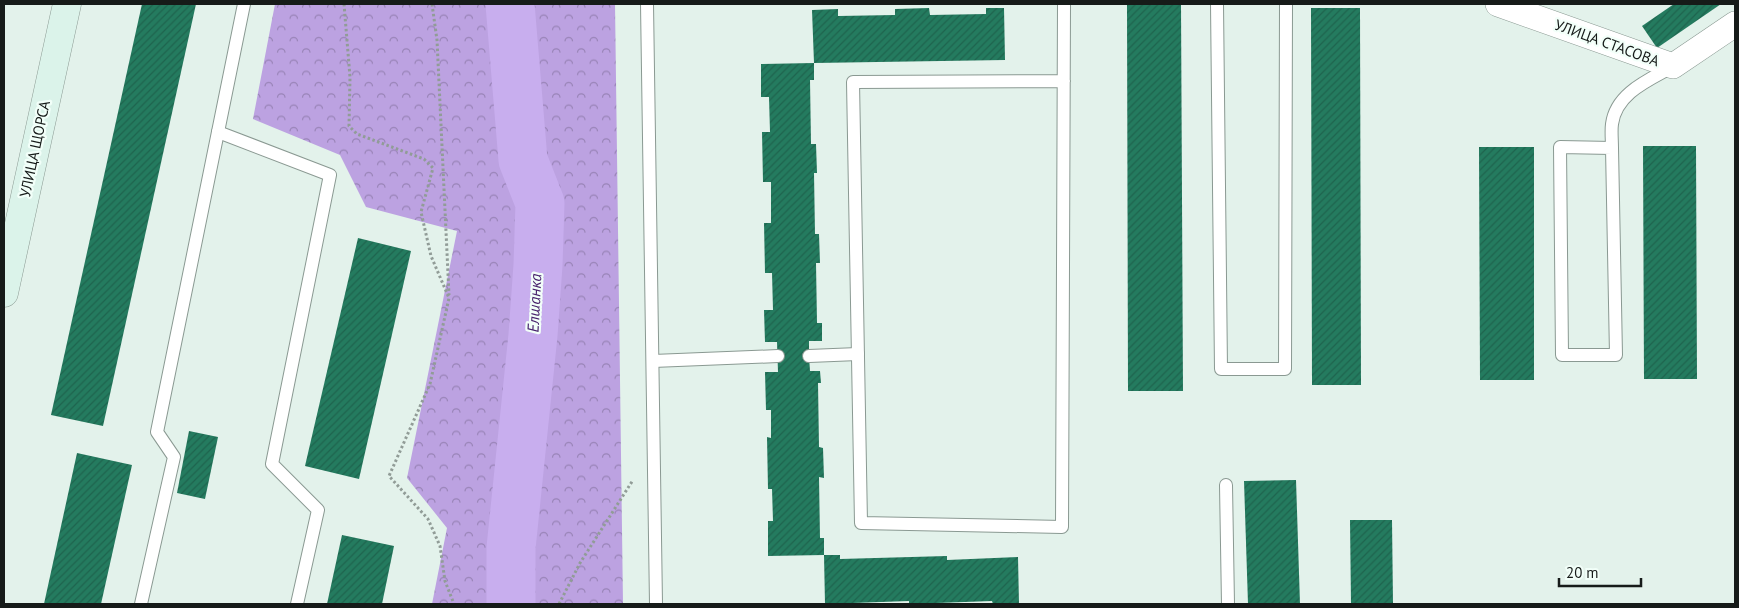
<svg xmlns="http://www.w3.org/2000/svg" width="1739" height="608" font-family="'PT Sans',sans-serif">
<defs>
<pattern id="forest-crowns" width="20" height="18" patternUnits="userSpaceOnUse" patternTransform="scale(1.25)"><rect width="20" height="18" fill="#bca2e1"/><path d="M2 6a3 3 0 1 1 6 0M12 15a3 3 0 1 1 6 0" fill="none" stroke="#9883b6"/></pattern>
<pattern id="building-hatch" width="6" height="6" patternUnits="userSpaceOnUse" patternTransform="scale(1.25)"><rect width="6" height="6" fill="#247b5f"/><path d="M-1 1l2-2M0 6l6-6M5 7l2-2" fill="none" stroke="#1e644e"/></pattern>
</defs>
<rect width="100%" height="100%" fill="#e3f2eb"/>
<path fill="url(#forest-crowns)" d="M275,4H615L623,604H432L447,528L407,478L457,231L366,207L340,155L253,119Z"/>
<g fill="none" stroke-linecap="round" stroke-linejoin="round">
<path stroke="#c8aeee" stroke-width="49" d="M510,4L523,160L540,203L538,265L533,335L511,548V604"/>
</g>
<g fill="url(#building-hatch)">
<path d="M142,4H196L103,426L51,415Z"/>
<path d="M1127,4H1181L1183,391H1128Z"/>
<path d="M1674,4H1721L1657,48L1642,26Z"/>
<path d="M929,8L930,15L986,14V8H1004L1005,60L814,63L812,10L838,9V16L895,15V9Z"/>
<path d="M1311,8H1360L1361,385H1312Z"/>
<path d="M814,63V80H810L811,144H816L817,173H814L815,234H819L820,263H816L817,323H822V341H809V356L810,371H820L821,383H818L819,447L823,448L824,478L819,477L820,538H824V555L768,556V521H773L772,489H768L767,437L771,438V410H766L765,372H778L777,342H765L764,310H773L772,273H765L764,223H771V182H763L762,132H770L769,97H761V64Z"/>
<path d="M1643,146H1696L1697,379H1644Z"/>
<path d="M1479,147H1534V380H1480Z"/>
<path d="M358,238L411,251L359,479L305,466Z"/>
<path d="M189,431L218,437L205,499L177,493Z"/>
<path d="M77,453L132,465L101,604H44Z"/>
<path d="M1296,480L1300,604H1248L1244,481Z"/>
<path d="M1350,520H1392L1393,604H1351Z"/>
<path d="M342,535L394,546L382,604H327Z"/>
<path d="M824,555H840V559L947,556V560L1018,557L1019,604H993L992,601L909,604V601L825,604Z"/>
</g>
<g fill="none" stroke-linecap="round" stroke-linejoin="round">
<g stroke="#8a9992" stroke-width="14">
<g id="lane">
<path d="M647,4L656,604"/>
<path d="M1217,4L1221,369H1285L1286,4"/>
<path d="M1064,81L853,82L861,523L1062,527L1064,4"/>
<path d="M218,132L330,175L272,464L318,510L297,604"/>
<path d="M1612,148L1560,147L1562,355H1616L1612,148C1612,140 1611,131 1612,124C1616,93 1649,80 1672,67"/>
<path d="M809,356L858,354"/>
<path d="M653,361L778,356"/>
<path d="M1226,485L1228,604"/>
<path d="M141,604L174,457L157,432L244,4"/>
</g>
</g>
<g stroke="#8a9992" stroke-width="26">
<path id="street" d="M1498,4L1673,66L1735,24"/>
</g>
<g stroke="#8a9992" stroke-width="29">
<path id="secondary" d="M4,293L67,4"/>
</g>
<g stroke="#919c97" stroke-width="3" stroke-dasharray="2.5 2.5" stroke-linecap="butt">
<path d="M344,4L350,77L349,126L357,134L424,159L433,168L421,212L431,256L449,298L430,384L389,476L428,519L440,546L445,581L454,604"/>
<path d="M432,4L437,40L449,295"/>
<path d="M559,604L580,563L633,480"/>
</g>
<use href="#lane" stroke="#fff" stroke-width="12"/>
<use href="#street" stroke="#fff" stroke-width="25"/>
<use href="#secondary" stroke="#dbf3ea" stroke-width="28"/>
</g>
<g text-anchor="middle" stroke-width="4.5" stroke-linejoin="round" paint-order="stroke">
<g font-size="15" fill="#161b19" stroke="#f2fff9">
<text transform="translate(1607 43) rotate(20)" y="5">УЛИЦА СТАСОВА</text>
<text transform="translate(35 149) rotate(-78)" y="5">УЛИЦА ЩОРСА</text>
</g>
<g font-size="16" font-style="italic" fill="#47226c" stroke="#f2fff9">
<text transform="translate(534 303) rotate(-87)" y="6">Елшанка</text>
</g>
</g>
<rect width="1739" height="608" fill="none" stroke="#161b19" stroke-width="10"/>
<path d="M1559 578v8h82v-8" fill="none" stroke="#161b19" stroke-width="2.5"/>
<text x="1566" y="578" font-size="15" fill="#161b19" stroke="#f2fff9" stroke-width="4" paint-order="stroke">20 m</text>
</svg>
